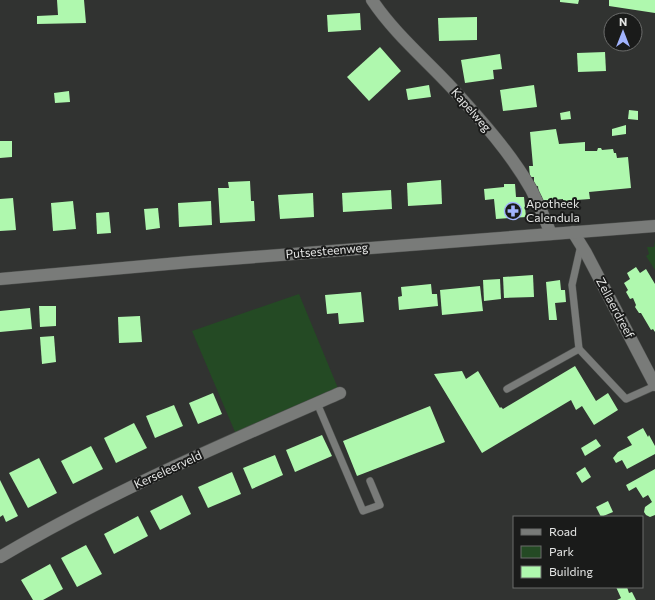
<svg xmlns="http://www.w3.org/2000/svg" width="655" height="600" font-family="Commissioner,sans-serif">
<rect width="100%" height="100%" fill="#313331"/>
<g fill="#244a24">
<path d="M655,241V270L646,256L649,254L647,247H654Z"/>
<path d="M299,294L340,393L238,439L192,331Z"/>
</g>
<g fill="#aff8ae">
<path d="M57,0H84L86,23L37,24V16L58,15Z"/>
<path d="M560,0H579L578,4L560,2Z"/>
<path d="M609,0H655V13L609,6Z"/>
<path d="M360,13L361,30L328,32L327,15Z"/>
<path d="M477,17V40L439,41L438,18Z"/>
<path d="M380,47L401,71L369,101L347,77Z"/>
<path d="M605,52L606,71L578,72L577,53Z"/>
<path d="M500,54L502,69L493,70L494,79L465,83L461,60Z"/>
<path d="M429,85L431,97L408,100L406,89Z"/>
<path d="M534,85L537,107L503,111L500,90Z"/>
<path d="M69,91L70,102L55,103L54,93Z"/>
<path d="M629,110L638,111V120L628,119Z"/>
<path d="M570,111L571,119L561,120L560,113Z"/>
<path d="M626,125V134L612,136V129Z"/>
<path d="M556,129L559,144L585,142V151H597L598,148H601L602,150L613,149L614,153H616L617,158L628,157L631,188L589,192L590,199L563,201V199L542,201V196H539L538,186L534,187V177H530L529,166H533L530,132Z"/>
<path d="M0,141H12V157L0,158Z"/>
<path d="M441,180L442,204L408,206L407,183Z"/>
<path d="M250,181L251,201H254L255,221L220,223L218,188H229L228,182Z"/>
<path d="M504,184H515L516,197H524L526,217L496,219L494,199L485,200L484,189L504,187Z"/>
<path d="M391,190L392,209L343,212L342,193Z"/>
<path d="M313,193L314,217L280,219L278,195Z"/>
<path d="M13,198L16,230L0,231V199Z"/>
<path d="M73,201L76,229L53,231L51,203Z"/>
<path d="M211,201L212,225L179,227L178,203Z"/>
<path d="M158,208L160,228L146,230L144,209Z"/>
<path d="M109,212L111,233L97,234L96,213Z"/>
<path d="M636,267L640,273L646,269L655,284V332L653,329L651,330L641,313H639L635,307L636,305L633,298L630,299L626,292L628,290L624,283L630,279L627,273Z"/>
<path d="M533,275L534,297L504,298L503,277Z"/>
<path d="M500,279L501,299L484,301L483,280Z"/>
<path d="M560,280L561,290H565L566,302L555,303L557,320H549L546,282Z"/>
<path d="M431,284L432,294H437L438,306L399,310L398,297L402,296L401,287Z"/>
<path d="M480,286L483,311L442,315L440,290Z"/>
<path d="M361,292L364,322L339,324L338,313L327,314L325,295Z"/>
<path d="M39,306H56V326L40,327Z"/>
<path d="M30,308L32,329L0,332V311Z"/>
<path d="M140,316L142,342L119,343L118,317Z"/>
<path d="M54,336L56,362L42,364L40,337Z"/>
<path d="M575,366L596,401L608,393L618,410L594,425L582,406L576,410L571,400L482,453L434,374L462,371L466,379L478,371L500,408L501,407L503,409Z"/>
<path d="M213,393L222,414L198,424L189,403Z"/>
<path d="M174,405L183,426L155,438L146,416Z"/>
<path d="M430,406L445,442L357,476L343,441Z"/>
<path d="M134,423L147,448L116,463L104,438Z"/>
<path d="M643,428L648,437L649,435L655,446V454L627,469L622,460L616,463L613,458L618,452L632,445L627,437Z"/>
<path d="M322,435L332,456L295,472L286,450Z"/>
<path d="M596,439L601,446L585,456L581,448Z"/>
<path d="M91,446L103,469L73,484L61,461Z"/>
<path d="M275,455L283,475L252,489L243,468Z"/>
<path d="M39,458L57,493L28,508L9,473Z"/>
<path d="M585,467L591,477L582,483L576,473Z"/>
<path d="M655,469V515L650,517L646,515L644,512L645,507L652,502L648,495L643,498L636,487L629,491L626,485Z"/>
<path d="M232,472L241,494L208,508L198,487Z"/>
<path d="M0,480L18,516L6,522L3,515L0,517Z"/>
<path d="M182,495L191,514L160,530L150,511Z"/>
<path d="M608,501L613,512L601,517L596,507Z"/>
<path d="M138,516L148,536L114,554L104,534Z"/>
<path d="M86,545L102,574L77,587L61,558Z"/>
<path d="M50,564L63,589L43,600H33L21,580Z"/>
<path d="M616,587H627L629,593L632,592L636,600H617L621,598Z"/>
</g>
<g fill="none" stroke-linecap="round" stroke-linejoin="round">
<g stroke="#4e504e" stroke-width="8">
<g id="lane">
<path d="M579,349L626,399L655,386"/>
<path d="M507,389L579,349L572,285L581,245"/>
<path d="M317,403L363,511L380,505L370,481"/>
</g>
</g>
<g stroke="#4e504e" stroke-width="13">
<g id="street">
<path d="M372,0C394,33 425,59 452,88C480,119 510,152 531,189C538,203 545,219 551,234"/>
<path d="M573,232L586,253L655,385"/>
<path d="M0,557C108,493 225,443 340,393"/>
</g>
</g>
<g stroke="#4e504e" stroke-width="13">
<path id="secondary" d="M0,279L190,262L655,226"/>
</g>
<use href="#lane" stroke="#797b79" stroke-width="7"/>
<use href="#street" stroke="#797b79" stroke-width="12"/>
<use href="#secondary" stroke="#797b79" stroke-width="12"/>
</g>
<defs>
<g id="pharmacy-ring" transform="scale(0.9)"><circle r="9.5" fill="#1a1b1a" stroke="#a1b3fd" stroke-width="1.5"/><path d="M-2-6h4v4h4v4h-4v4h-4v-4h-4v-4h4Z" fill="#a1b3fd"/></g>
</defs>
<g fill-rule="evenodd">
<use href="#pharmacy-ring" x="513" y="211"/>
</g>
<g text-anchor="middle" stroke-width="4" stroke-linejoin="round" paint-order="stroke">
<g font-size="12" fill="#e5e6e5" stroke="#1a1b1a">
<text transform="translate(471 110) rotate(49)" y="4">Kapelweg</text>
<text transform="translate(327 251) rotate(-5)" y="4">Putsesteenweg</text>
<text transform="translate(615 308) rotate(62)" y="4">Zellaerdreef</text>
<text transform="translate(168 470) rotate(-25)" y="4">Kerseleerveld</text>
</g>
<g font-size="12" fill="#e5e6e5" stroke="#1a1b1a" text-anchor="start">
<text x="526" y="208">Apotheek<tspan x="526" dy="14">Calendula</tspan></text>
</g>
</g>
<rect x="513" y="516" width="130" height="72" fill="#1a1b1a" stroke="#6b6c6b"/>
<rect x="521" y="529" width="20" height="6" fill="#797b79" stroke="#6b6c6b"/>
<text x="549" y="536" font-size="12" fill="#e5e6e5">Road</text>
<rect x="521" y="546" width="20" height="12" fill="#244a24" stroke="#6b6c6b"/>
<text x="549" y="556" font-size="12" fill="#e5e6e5">Park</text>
<rect x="521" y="566" width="20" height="12" fill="#aff8ae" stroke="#6b6c6b"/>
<text x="549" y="576" font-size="12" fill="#e5e6e5">Building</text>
<g transform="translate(623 32)"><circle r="19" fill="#1a1b1a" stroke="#6b6c6b"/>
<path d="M0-3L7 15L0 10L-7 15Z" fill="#a1b3fd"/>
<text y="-6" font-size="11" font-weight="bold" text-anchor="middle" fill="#e5e6e5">N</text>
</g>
</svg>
